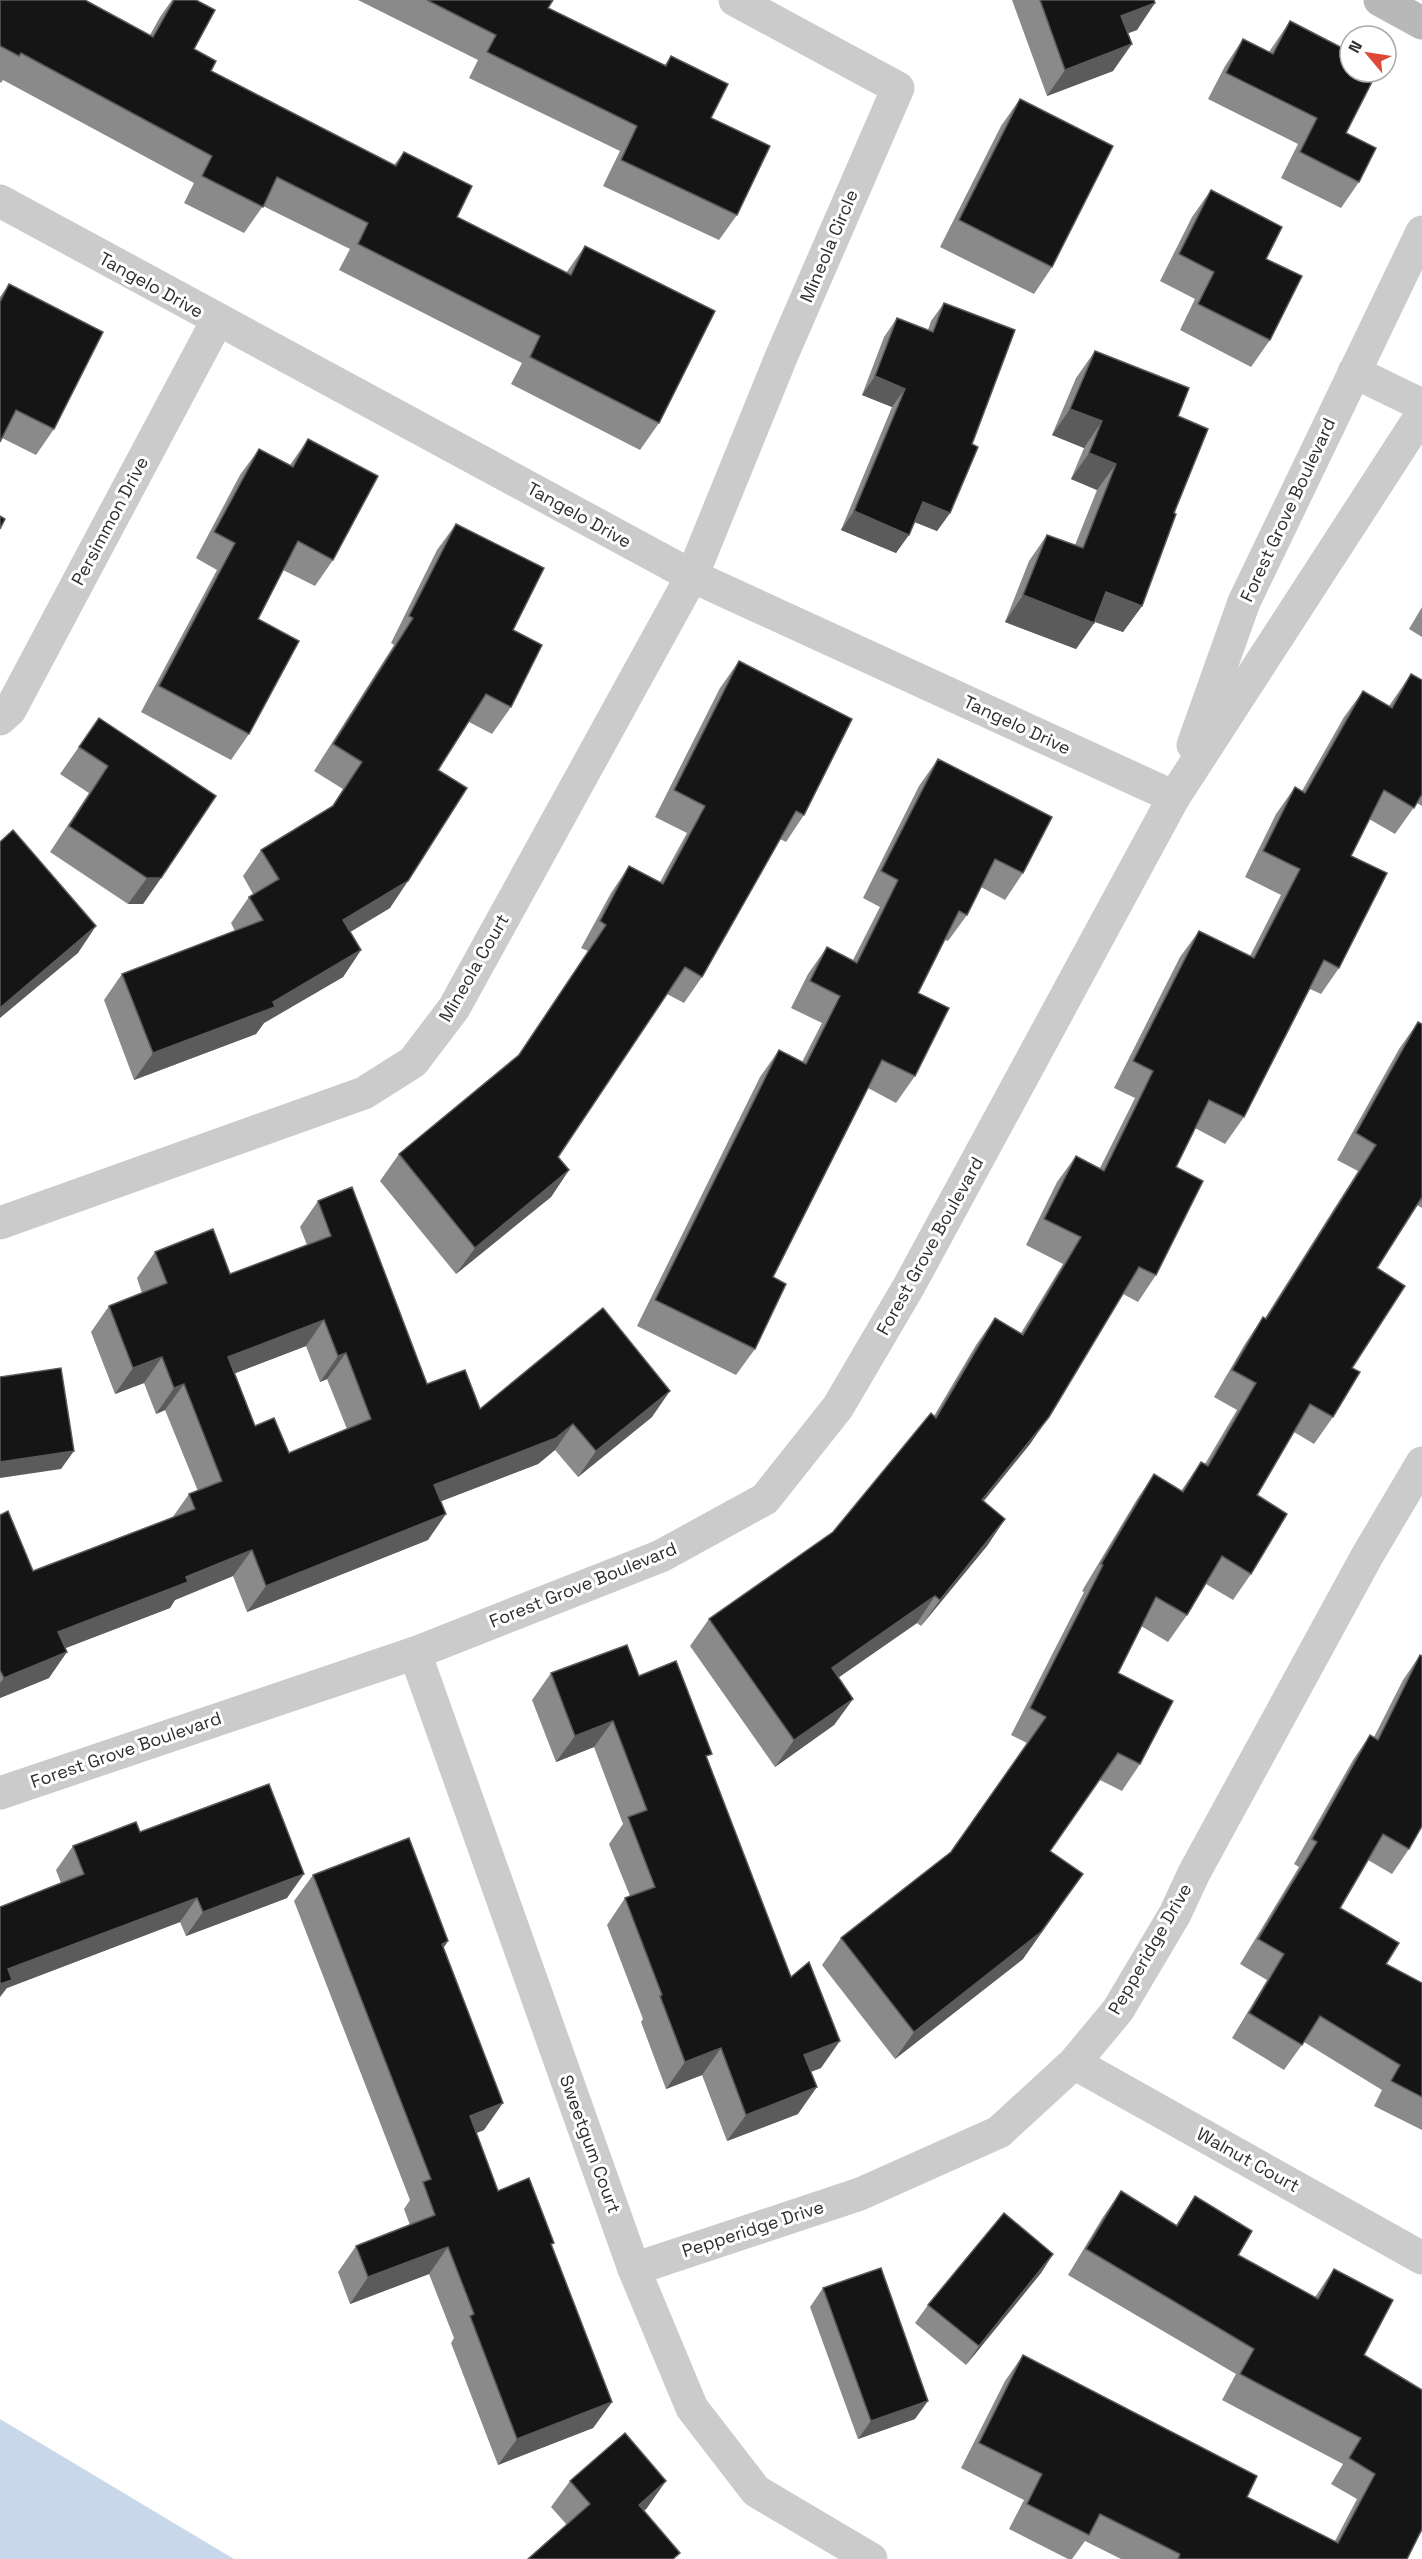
<svg xmlns="http://www.w3.org/2000/svg" width="1422" height="2559" font-family="'Space Grotesk',sans-serif">
<rect width="100%" height="100%" fill="#fff"/>
<path fill="#c9d7ea" d="M0,2419L234,2559H0Z"/>
<g fill="none" stroke-linecap="round" stroke-linejoin="round">
<g stroke="#cbcbcb" stroke-width="33">
<path d="M0,201L692,576L1174,797"/>
<path d="M1354,372L1422,405"/>
<path d="M0,719L10,710L217,321"/>
<path d="M1193,745L1244,602L1422,232"/>
<path d="M0,1223L364,1093L413,1062L454,1008L692,576L782,355L898,88L735,0"/>
<path d="M415,1653L634,2269L692,2408L756,2491L871,2559"/>
<path d="M0,1793L415,1653L661,1556L765,1499L838,1407L909,1286L1174,797L1422,414"/>
<path d="M1074,2063L1422,2258"/>
<path d="M634,2269L860,2194L999,2132L1074,2063L1118,2010L1175,1914L1194,1873L1367,1556L1422,1463"/>
</g>
<path stroke="#b8b8b8" stroke-width="33" d="M1380,0L1422,23"/>
</g>
<g fill="#8a8a8a" fill-rule="evenodd">
<path d="M0,0L150,35L160,17L172,0H196L194,49L211,71L394,165L404,152L457,217L566,273L585,246L659,423L640,450L511,384L522,363L339,270L350,249L263,206L244,233L184,203L194,183L3,80L1,83L0,82Z"/>
<path d="M358,0H553L548,8L664,66L671,56L711,118L737,215L719,240L603,186L620,151L469,78L478,60Z"/>
<path d="M1012,0H1154L1137,30L1127,33L1113,71L1047,96Z"/>
<path d="M1290,21L1346,133L1359,182L1341,208L1281,178L1298,144L1208,99L1225,66L1243,39L1269,52Z"/>
<path d="M1020,99L1052,267L1034,294L940,247L1001,126Z"/>
<path d="M1211,190L1266,259L1270,340L1251,367L1180,330L1195,299L1160,281L1192,217Z"/>
<path d="M9,284L54,429L36,455L2,438L0,442V297Z"/>
<path d="M944,303L972,444L950,513L937,531L914,522L896,553L841,530L892,407L862,395L884,337L897,318L928,330L931,321Z"/>
<path d="M1095,351L1178,416L1174,513L1142,606L1123,632L1095,622L1076,649L1005,622L1029,561L1047,535L1075,545L1097,490L1071,479L1084,448L1052,435L1076,378Z"/>
<path d="M308,439L333,560L315,586L283,570L258,619L249,734L231,760L141,712L217,570L196,558L240,475L259,449L290,465Z"/>
<path d="M456,524L513,630L511,707L492,734L469,722L438,770L390,908L350,932L361,950L343,977L264,1023L256,1034L134,1080L104,1000L122,974L235,931L231,923L249,897L253,894L243,876L261,850L331,808L343,789L314,771L394,645L391,643L437,550Z"/>
<path d="M1422,607V637L1409,629Z"/>
<path d="M739,661L804,815L786,842L780,839L702,977L684,1003L667,994L558,1157L569,1170L551,1197L456,1274L380,1181L399,1154L517,1057L588,951L581,948L611,893L629,866L660,882L687,833L655,817L720,688Z"/>
<path d="M1411,674L1422,680V806L1417,803L1395,834L1369,819L1351,856L1339,968L1321,994L1310,989L1244,1117L1225,1144L1195,1128L1176,1167L1156,1275L1138,1302L1123,1294L1030,1444L984,1501L1005,1519L987,1546L921,1626L917,1623L838,1678L853,1699L834,1725L775,1767L690,1646L709,1619L833,1532L934,1416L976,1345L995,1318L1021,1333L1063,1264L1026,1245L1057,1182L1076,1156L1100,1168L1135,1098L1114,1088L1180,957L1199,931L1250,956L1281,895L1245,877L1276,814L1295,787L1302,791L1344,717L1363,691L1389,706Z"/>
<path d="M99,718L161,878L143,904H128L50,852L89,793L60,774Z"/>
<path d="M938,759L1023,873L1005,900L981,887L967,915L948,941L945,940L918,993L915,1076L896,1103L868,1088L773,1277L755,1349L736,1375L637,1326L760,1077L779,1050L802,1062L822,1023L791,1008L808,974L827,947L853,960L880,907L863,898L919,786Z"/>
<path d="M1418,1022L1422,1024V1208L1417,1205L1377,1268L1352,1368L1333,1417L1314,1444L1294,1432L1257,1495L1251,1574L1233,1600L1206,1584L1187,1615L1168,1642L1141,1626L1118,1673L1140,1764L1122,1791L1100,1780L1050,1851L1023,1959L895,2059L822,1965L841,1938L951,1852L1027,1743L1011,1735L1084,1592L1082,1591L1136,1501L1154,1474L1181,1491L1201,1462L1205,1464L1237,1410L1214,1397L1245,1344L1263,1317L1265,1318L1358,1171L1337,1160L1399,1049Z"/>
<path d="M318,1201L427,1384L480,1409L652,1417L578,1477L555,1450L538,1464L441,1501L428,1540L247,1612L233,1576L175,1600L170,1608L65,1648L49,1678L0,1698V1515L33,1571L172,1518L189,1494L198,1491L165,1410L156,1414L144,1383L115,1394L91,1332L109,1306L142,1293L137,1278L155,1252L230,1274L307,1245L300,1227ZM306,1346L320,1382L327,1379L347,1429L289,1453L255,1426L235,1373Z"/>
<path d="M1420,1655L1409,1849L1392,1874L1368,1860L1340,1908L1386,1964L1422,1983V2130L1374,2106L1382,2090L1304,2042L1284,2070L1232,2038L1267,1980L1240,1964L1299,1867L1294,1864L1353,1760L1370,1735L1374,1737L1403,1680Z"/>
<path d="M551,1673L639,1676L708,1760L821,2068L811,2072L798,2114L727,2141L702,2075L666,2089L641,2022L643,2019L607,1925L625,1898L630,1896L609,1844L623,1824L594,1747L556,1762L532,1700Z"/>
<path d="M140,1832L287,1898L186,1936L180,1922L7,1988L61,1883L56,1870L73,1846Z"/>
<path d="M313,1875L448,1941L443,1948L484,2130L476,2133L498,2191L552,2246L612,2402L593,2428L498,2465L451,2343L454,2338L429,2274L350,2304L338,2272L356,2246L410,2225L404,2209L410,2200L294,1901Z"/>
<path d="M1121,2191L1176,2225L1195,2196L1238,2255L1315,2297L1334,2269L1364,2355L1422,2390V2531L1418,2536L1407,2559H1121L1085,2541L1072,2559H1068L1009,2529L1024,2500L961,2468L1005,2381L1023,2355L1247,2497L1335,2541L1357,2499L1331,2484L1343,2464L1222,2400L1236,2374L1068,2275L1103,2217Z"/>
<path d="M1053,2254L1041,2273L966,2365L915,2323L928,2305Z"/>
<path d="M823,2288L915,2419L858,2439L810,2307Z"/>
<path d="M570,2481L647,2508L644,2511L567,2525L551,2507Z"/>
</g>
<g fill="#5b5b5b">
<path d="M1155,3L1137,30L1102,43L1121,16Z"/>
<path d="M1132,44L1113,71L1047,96L1065,70Z"/>
<path d="M875,376L905,389L892,407L862,395Z"/>
<path d="M1070,409L1102,421L1084,448L1052,435Z"/>
<path d="M1089,453L1116,464L1097,490L1071,479Z"/>
<path d="M923,502L950,513L937,531L910,520Z"/>
<path d="M854,511L909,535L896,553L841,530Z"/>
<path d="M1106,592L1142,606L1123,632L1087,619Z"/>
<path d="M1023,595L1094,623L1076,649L1005,622Z"/>
<path d="M147,878H161L143,904H128Z"/>
<path d="M408,881L390,908L325,947L343,920Z"/>
<path d="M96,926L78,953L0,1018V1008Z"/>
<path d="M361,950L343,977L264,1023L256,1034L134,1080L153,1053L273,1002Z"/>
<path d="M569,1170L551,1197L456,1274L475,1248Z"/>
<path d="M324,1320L306,1346L210,1383L228,1357Z"/>
<path d="M346,1353L327,1379L320,1382L338,1356Z"/>
<path d="M162,1357L144,1383L115,1394L133,1368Z"/>
<path d="M184,1384L165,1410L156,1414L174,1388Z"/>
<path d="M670,1391L652,1417L578,1477L596,1451Z"/>
<path d="M1049,1417L1030,1444L963,1526L982,1500Z"/>
<path d="M573,1424L555,1450L538,1464L416,1511L434,1485Z"/>
<path d="M74,1451L61,1469L0,1478V1462Z"/>
<path d="M446,1514L428,1540L247,1612L266,1586Z"/>
<path d="M1005,1519L987,1546L921,1626L940,1600Z"/>
<path d="M252,1550L233,1576L175,1600L170,1608L40,1658L58,1632Z"/>
<path d="M935,1596L917,1623L813,1695L832,1668Z"/>
<path d="M67,1652L49,1678L0,1698V1683L4,1678Z"/>
<path d="M853,1699L834,1725L775,1767L794,1740Z"/>
<path d="M613,1721L594,1747L556,1762L575,1736Z"/>
<path d="M304,1874L287,1898L186,1936L203,1912Z"/>
<path d="M1083,1874L1023,1959L895,2059L914,2032Z"/>
<path d="M197,1898L180,1922L7,1988L0,1997V1982L8,1969Z"/>
<path d="M448,1941L430,1968L442,1944Z"/>
<path d="M840,2041L821,2068L786,2081L804,2055Z"/>
<path d="M721,2048L702,2075L666,2089L685,2062Z"/>
<path d="M817,2087L798,2114L727,2141L746,2115Z"/>
<path d="M503,2103L484,2130L451,2143L470,2116Z"/>
<path d="M448,2247L429,2274L350,2304L368,2277Z"/>
<path d="M1053,2254L1041,2273L966,2365L979,2346Z"/>
<path d="M928,2401L915,2419L858,2439L871,2421Z"/>
<path d="M612,2402L593,2428L498,2465L517,2439Z"/>
<path d="M666,2481L647,2508L620,2531L639,2505Z"/>
</g>
<g fill="#151515" stroke="#5b5b5b" stroke-width="1.5" fill-rule="evenodd">
<path d="M0,0H85L153,37L174,0H196L215,10L194,49L216,61L211,71L396,166L404,152L472,186L457,217L571,275L585,246L715,311L659,423L530,357L540,336L358,244L368,223L277,177L263,207L202,176L212,156L21,53L19,56L0,46Z"/>
<path d="M427,0H553L548,8L666,66L671,56L728,84L711,118L770,146L737,215L621,160L637,126L487,52L496,35Z"/>
<path d="M1040,0H1154L1155,3L1121,16L1132,44L1065,70Z"/>
<path d="M1290,21L1350,52V72H1377L1346,133L1376,148L1359,182L1300,152L1317,118L1226,73L1243,39L1273,54Z"/>
<path d="M1020,99L1113,146L1052,267L959,220Z"/>
<path d="M1211,190L1282,227L1266,259L1302,276L1270,340L1198,304L1214,272L1179,254Z"/>
<path d="M9,284L103,332L54,429L16,410L0,442V302Z"/>
<path d="M944,303L1015,330L972,444L978,447L950,513L923,502L909,535L854,511L905,389L875,376L897,318L933,332Z"/>
<path d="M1095,351L1189,388L1178,416L1208,429L1174,513L1176,514L1142,606L1106,592L1094,623L1023,595L1047,535L1083,548L1116,464L1089,453L1102,421L1070,409Z"/>
<path d="M308,439L378,476L333,560L298,541L258,619L299,641L249,734L159,686L235,543L214,532L259,449L293,467Z"/>
<path d="M0,516L5,519L0,529Z"/>
<path d="M456,524L544,568L513,630L542,645L511,707L486,694L438,770L467,788L408,881L343,920L361,950L273,1002L275,1007L153,1053L122,974L263,920L249,897L279,879L261,850L333,806L362,762L333,744L413,618L409,616Z"/>
<path d="M739,661L852,719L804,815L796,811L702,977L685,967L558,1157L569,1170L475,1248L399,1154L519,1055L606,925L600,921L629,866L663,884L705,806L674,790Z"/>
<path d="M1411,674L1422,680V794L1414,808L1384,790L1351,856L1387,873L1339,968L1324,960L1244,1117L1209,1100L1176,1167L1203,1181L1156,1275L1139,1267L1049,1417L982,1500L1005,1519L940,1600L935,1596L832,1668L853,1699L794,1740L709,1619L833,1532L931,1413L936,1418L995,1318L1023,1335L1081,1237L1044,1219L1076,1156L1104,1171L1153,1071L1133,1061L1199,931L1254,958L1300,869L1263,851L1295,787L1305,793L1363,691L1392,708Z"/>
<path d="M99,718L216,796L161,878H147L69,826L108,766L79,747Z"/>
<path d="M938,759L1052,817L1023,873L995,859L967,915L959,911L918,993L949,1008L915,1076L882,1060L773,1277L786,1284L755,1349L655,1300L779,1050L806,1064L840,996L810,981L827,947L857,963L898,880L881,871Z"/>
<path d="M13,830L96,926L0,1008V842Z"/>
<path d="M1418,1022L1422,1024V1197L1377,1268L1405,1286L1352,1368L1360,1372L1333,1417L1310,1404L1257,1495L1287,1514L1251,1574L1222,1556L1187,1615L1156,1597L1118,1673L1173,1701L1140,1764L1118,1753L1050,1851L1083,1874L1041,1932L914,2032L841,1938L951,1852L1046,1717L1030,1708L1103,1565L1101,1564L1154,1474L1183,1492L1201,1462L1208,1466L1256,1383L1232,1370L1263,1317L1266,1319L1376,1145L1356,1133Z"/>
<path d="M352,1187L427,1384L465,1370L480,1409L603,1308L670,1391L596,1451L573,1424L556,1438L434,1485L446,1514L266,1586L252,1550L186,1577L188,1582L58,1632L67,1652L4,1678L0,1670V1515L8,1511L33,1571L195,1509L189,1494L222,1481L184,1384L174,1388L162,1357L133,1368L109,1306L167,1283L155,1252L213,1229L230,1274L331,1236L318,1201ZM324,1320L338,1356L346,1353L371,1419L289,1453L274,1418L255,1426L228,1357Z"/>
<path d="M61,1368L74,1451L0,1462V1377Z"/>
<path d="M627,1645L639,1676L676,1661L712,1754L706,1756L791,1977L809,1962L840,2041L804,2055L817,2087L746,2115L721,2048L685,2062L660,1996L662,1995L625,1898L655,1887L628,1817L647,1810L613,1721L575,1736L551,1673Z"/>
<path d="M1420,1655L1422,1656V1826L1409,1849L1383,1834L1340,1908L1399,1943L1386,1964L1422,1983V2097L1391,2081L1400,2065L1320,2016L1302,2045L1249,2013L1284,1954L1258,1939L1317,1842L1312,1839L1370,1735L1378,1740Z"/>
<path d="M269,1784L304,1874L203,1912L197,1898L8,1969L12,1980L0,1984V1907L84,1874L73,1846L136,1822L140,1832Z"/>
<path d="M409,1838L448,1941L442,1944L503,2103L470,2116L498,2191L529,2178L554,2243L551,2244L612,2402L517,2439L470,2316L474,2314L448,2247L368,2277L356,2246L435,2215L423,2182L431,2179L313,1875Z"/>
<path d="M1121,2191L1177,2226L1195,2196L1252,2231L1238,2255L1318,2299L1334,2269L1393,2300L1364,2355L1422,2390V2529L1407,2559H1178L1180,2554L1100,2514L1089,2535L1027,2504L1042,2474L979,2443L1023,2355L1257,2476L1247,2497L1338,2543L1375,2474L1349,2458L1361,2438L1240,2374L1254,2349L1086,2249Z"/>
<path d="M1004,2213L1053,2254L979,2346L928,2305Z"/>
<path d="M881,2268L928,2401L871,2421L823,2288Z"/>
<path d="M625,2433L666,2481L639,2505L680,2553L673,2559H528L590,2504L570,2481Z"/>
</g>
<g text-anchor="middle" stroke-width="6" stroke-linejoin="round" paint-order="stroke">
<g font-size="18" fill="#2e2e2e" stroke="#fff">
<text transform="translate(829 246) rotate(-67)" y="6">Mineola Circle</text>
<text transform="translate(151 285) rotate(29)" y="6">Tangelo Drive</text>
<text transform="translate(1288 510) rotate(-65)" y="6">Forest Grove Boulevard</text>
<text transform="translate(579 515) rotate(29)" y="6">Tangelo Drive</text>
<text transform="translate(110 521) rotate(-62)" y="6">Persimmon Drive</text>
<text transform="translate(1017 725) rotate(25)" y="6">Tangelo Drive</text>
<text transform="translate(474 968) rotate(-60)" y="6">Mineola Court</text>
<text transform="translate(930 1246) rotate(-61)" y="6">Forest Grove Boulevard</text>
<text transform="translate(583 1585) rotate(-22)" y="6">Forest Grove Boulevard</text>
<text transform="translate(126 1750) rotate(-19)" y="6">Forest Grove Boulevard</text>
<text transform="translate(1150 1949) rotate(-60)" y="6">Pepperidge Drive</text>
<text transform="translate(590 2144) rotate(70)" y="6">Sweetgum Court</text>
<text transform="translate(1248 2160) rotate(29)" y="6">Walnut Court</text>
<text transform="translate(753 2229) rotate(-18)" y="6">Pepperidge Drive</text>
</g>
</g>
<g transform="translate(1368 54) rotate(299)"><circle r="28" fill="#ffffff" stroke="#ababab" stroke-width="1.5"/>
<path d="M0-4.5L10 22L0 15L-10 22Z" fill="#de4837"/>
<text y="-9" font-size="16" font-weight="bold" text-anchor="middle" fill="#2e2e2e">N</text>
</g>
</svg>
